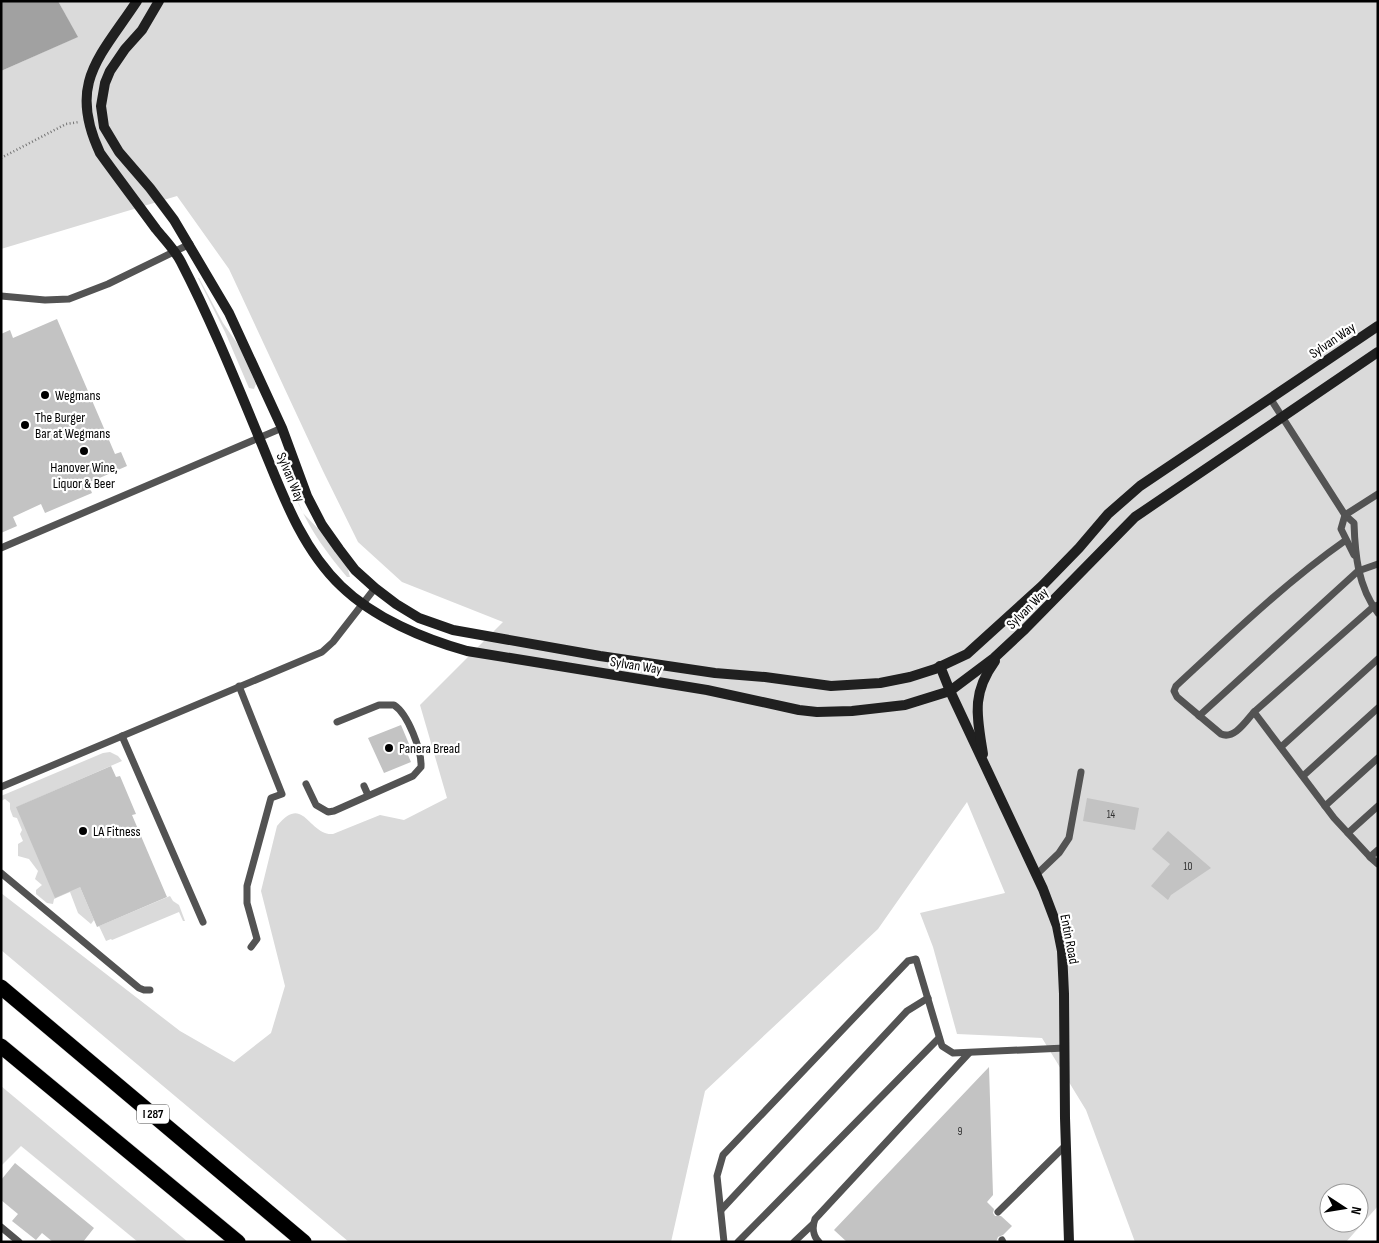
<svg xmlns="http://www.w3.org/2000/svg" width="1379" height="1243" font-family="'Sofia Sans Condensed',sans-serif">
<rect width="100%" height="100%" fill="#fff"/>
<g fill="#dadada" fill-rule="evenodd">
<path d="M58,1H1378V1206L1346,1242H1135L1086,1110L1042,1038L957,1034L933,947L920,913L1005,893L967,802L878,929L705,1091L671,1242H349L1,950V893L180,1031L234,1062L271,1033L285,986L261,891L277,826C301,797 306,826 325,833C327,834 330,834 333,834L380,815L404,820L447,798L420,705L503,622L402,582L358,542L323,471L229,269L177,196L1,249V71L77,37ZM1329,1193H1359V1223H1329Z"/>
<path d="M198,278H199L223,323L239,346L256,384L254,389L249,388L225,332Z"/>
<path d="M281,462L303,513L323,534L347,566L350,577H347C321,546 307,525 291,487C287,480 282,470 281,462Z"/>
<path d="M110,752L118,756L122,761L17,807L80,887L94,920L91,924L78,913L70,892L54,899L53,904L47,903L36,894V890L42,885L35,879L38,871L29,859L18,856V844L23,841L20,834L22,830L17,818L13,817L10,809V803L5,799L1,801V796L103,753Z"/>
<path d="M170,896L173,901L179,905L185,921H183L179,912L112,940L111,939L106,941L99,926Z"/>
<path d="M1,1086L188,1242H138L21,1146L1,1166Z"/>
</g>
<path fill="#a1a1a1" d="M1,1H58L78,37L1,71Z"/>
<g fill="#c3c3c3">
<path d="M57,319L115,454L121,452L127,466L88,483L92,493L45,513L41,504L13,517L17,526L1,533V334L10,330L13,338Z"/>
<path d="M401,725L409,744L404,746L411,762L384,773L368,738Z"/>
<path d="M111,766L116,777L120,776L136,814L132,815L167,897L97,927L80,887L55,898L16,807Z"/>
<path d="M1087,798L1139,808L1135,830L1083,821Z"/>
<path d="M1168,831L1211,868L1171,895L1168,900L1151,886L1170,864L1152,849Z"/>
<path d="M989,1067L993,1195L987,1202L994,1209L993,1213L995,1216H1001L1012,1226L1003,1235L998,1237L996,1242H847L834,1230Z"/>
<path d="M15,1163L94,1228L83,1242H53L42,1233L36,1240L12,1221L18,1214L1,1200V1180Z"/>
</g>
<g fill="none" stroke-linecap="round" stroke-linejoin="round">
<g stroke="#dbdbdb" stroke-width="16">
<g id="highway">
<path d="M1,987L304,1242"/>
<path d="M1,1046L238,1242"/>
</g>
</g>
<path stroke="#757575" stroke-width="2.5" stroke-dasharray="1 2.5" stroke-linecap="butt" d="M1,158L66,124L79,122"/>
<g stroke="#535353" stroke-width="7">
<path d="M1,296L45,300L69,299L108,284L190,244"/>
<path d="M1270,398L1345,515L1354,523C1355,555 1358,587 1378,613"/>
<path d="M1346,540C1285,583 1231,635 1176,686L1174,691L1177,697L1221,734C1234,740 1246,721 1254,712L1334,818L1370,857L1378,864"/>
<path d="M1,548L282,428"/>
<path d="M1354,555L1341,529L1345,515L1378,494"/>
<path d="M239,686L282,794L271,798L247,886V903L257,939L251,947"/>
<path d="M1254,712L1373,607L1378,605"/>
<path d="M1199,716L1358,571L1378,564"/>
<path d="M122,736L203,922"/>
<path d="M1281,747L1378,659"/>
<path d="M1303,776L1378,708"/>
<path d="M306,784L316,805L328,812L334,811L413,776L421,767C422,751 408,714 394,705H379L337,722"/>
<path d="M364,786L368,795"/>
<path d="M1,787L322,652L333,642L375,588"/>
<path d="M1325,806L1378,758"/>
<path d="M1348,833L1378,806"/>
<path d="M1370,857L1378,850"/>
<path d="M1,873L139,988L144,990H150"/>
<path d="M1036,875L1059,853L1069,838L1081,772"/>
<path d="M721,1210L907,1011L928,998"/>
<path d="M998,1212L1066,1145"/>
<path d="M1,1227L19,1242"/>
<path d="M1002,1240L1003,1242"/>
<path d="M724,1242L717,1176L723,1155L908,961L916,959L942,1046L953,1053L1065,1048"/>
<path d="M738,1242L939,1038"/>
<path d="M794,1242L812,1225"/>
<path d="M819,1242C813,1236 812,1227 815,1219L969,1053"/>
</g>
<g stroke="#202020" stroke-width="10">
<path d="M137,1C100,57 67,83 100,153C118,178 137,203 156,229C164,239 175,250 181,262C210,318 234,377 258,435C280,487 299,546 341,586C374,618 424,639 467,651L707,690L799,710L817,712L852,711L905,705L950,691L994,658L1025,629L1135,517L1378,352"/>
<path d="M159,1L142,30L125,49L110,71L105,83L101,106L104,127L119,152L150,188L174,220L229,313L282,428L307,496L322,525L339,549L355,570L375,588L396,604L419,618L453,630L600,656L715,673L765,677L831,686L880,683L910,677L935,669L967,654L1042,586L1079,548L1108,514L1140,486L1378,326"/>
<path d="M940,666L950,691L1043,889L1057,926L1062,951L1064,994L1065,1118L1069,1242"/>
<path d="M983,754C977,716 971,694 995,661"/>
</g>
<use href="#highway" stroke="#000" stroke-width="15"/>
</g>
<g fill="#000" stroke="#fff" stroke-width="2">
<circle cx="45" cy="395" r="5"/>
<circle cx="25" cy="425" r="5"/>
<circle cx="84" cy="451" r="5"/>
<circle cx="389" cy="748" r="5"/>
<circle cx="83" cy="831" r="5"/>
</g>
<g text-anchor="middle" stroke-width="4.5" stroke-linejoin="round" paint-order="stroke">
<g font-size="11" fill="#313131">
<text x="1111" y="818">14</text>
<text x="1188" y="870">10</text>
<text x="960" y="1135">9</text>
</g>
<rect fill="#fff" stroke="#4c4c4c" stroke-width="1" x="137" y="1104.5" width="32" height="19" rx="4"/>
<g font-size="12" font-weight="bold" fill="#000">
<text x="153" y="1118">I 287</text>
</g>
<g font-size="14" fill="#000" stroke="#fff">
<text transform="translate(1332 340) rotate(-34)" y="5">Sylvan Way</text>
<text transform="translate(291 477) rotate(67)" y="5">Sylvan Way</text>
<text transform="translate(1027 608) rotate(-45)" y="5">Sylvan Way</text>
<text transform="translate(636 665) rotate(9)" y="5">Sylvan Way</text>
<text transform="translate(1070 939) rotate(79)" y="5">Entin Road</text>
</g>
<g font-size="14" fill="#000" stroke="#fff" text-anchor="start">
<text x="55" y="400">Wegmans</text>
<text x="35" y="422">The Burger<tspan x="35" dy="16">Bar at Wegmans</tspan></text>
<text x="84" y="472" text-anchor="middle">Hanover Wine,<tspan x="84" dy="16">Liquor &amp; Beer</tspan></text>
<text x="399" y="753">Panera Bread</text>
<text x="93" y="836">LA Fitness</text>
</g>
</g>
<rect width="1379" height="1243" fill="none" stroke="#000000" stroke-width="5"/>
<g transform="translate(1344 1208) rotate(102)"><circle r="24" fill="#ffffff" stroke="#999999"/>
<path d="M0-4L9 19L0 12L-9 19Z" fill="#000000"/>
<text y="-8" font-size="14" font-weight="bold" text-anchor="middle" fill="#000000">N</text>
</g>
</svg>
